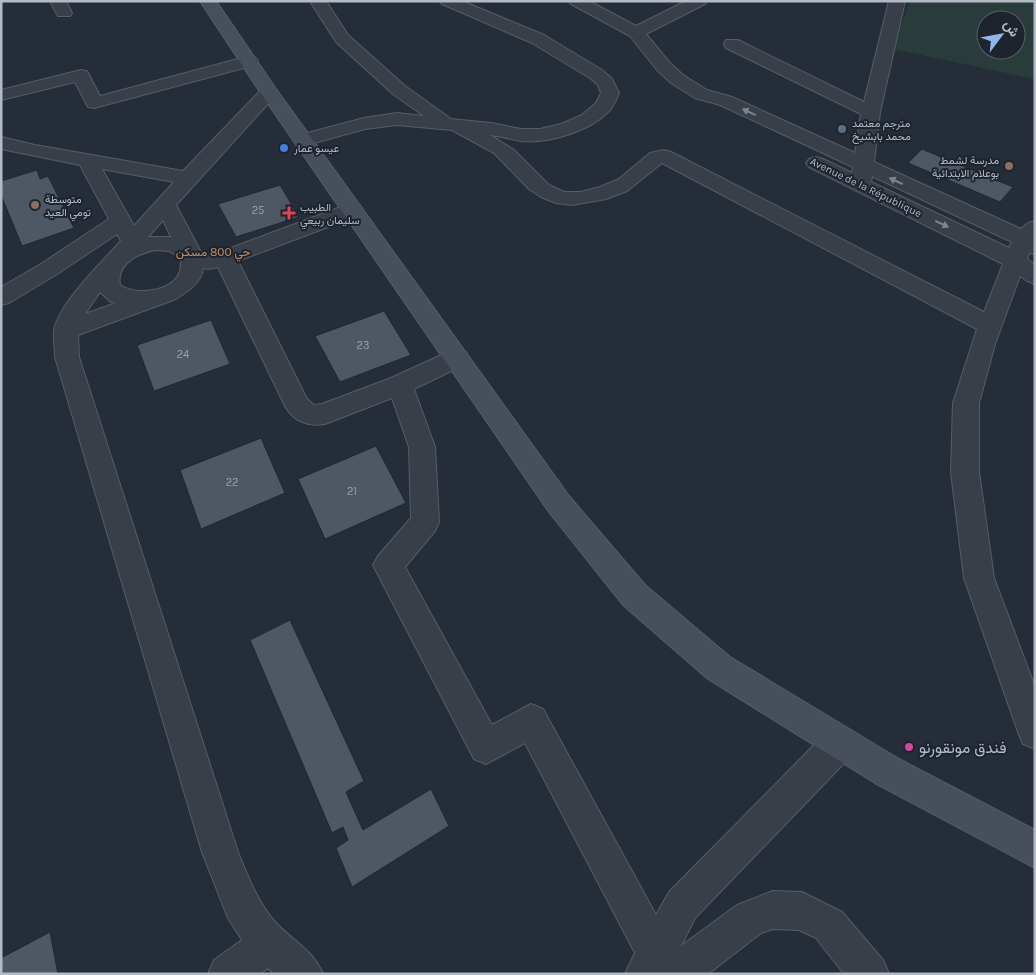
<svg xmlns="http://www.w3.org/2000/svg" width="1036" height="975" font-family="Karla,Vazirmatn,sans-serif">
<rect width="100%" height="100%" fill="#252e38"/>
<path fill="#293c3b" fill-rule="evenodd" d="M910,1H1035V79L893,49ZM986,20H1016V50H986Z"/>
<g fill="#4d5864" stroke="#1f2630">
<path d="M922,149L1013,187L1000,202L908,163Z"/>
<path d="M37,170L40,179L48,176L74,228L22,246L1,195V181Z"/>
<path d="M280,185L299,217L236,237L218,204Z"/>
<path d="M384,311L411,355L340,382L315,336Z"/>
<path d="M211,320L230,364L154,391L137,345Z"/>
<path d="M261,438L285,493L201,529L180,470Z"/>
<path d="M376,446L406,503L325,539L298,479Z"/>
<path d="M290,620L364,781L346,792L363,830L431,789L449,826L352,887L336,848L348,840L343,827L332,833L250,640Z"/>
<path d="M50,932L58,974H1V958Z"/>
</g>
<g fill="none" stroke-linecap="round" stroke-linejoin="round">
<g stroke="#565d67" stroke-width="2">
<g id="minor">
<path d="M50,1H66L72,13L70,16H58Z"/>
<path d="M310,1H326L348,35L405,86L451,119L491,123L521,129H540L561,124L582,115L596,103L601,93L598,85L590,78L532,43L442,4L440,1H462L544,35L602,70L612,79L619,93C616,99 614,106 610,110C591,131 548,144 521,141C510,139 500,136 490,135L514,150L549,185L564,192H581L600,187L619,179L650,153L664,150L671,152L984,312L1003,264L809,167L806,163L809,159L816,157L823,159L852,173L853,167L720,105L695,98L671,83L657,70L630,36L571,4L569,1H589L636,26L686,1H707L705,4L646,34L669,62L683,75L707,90L732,97L855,153L861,114L726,48L724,44L726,40H738L864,102L889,1H905L880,112L874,162L1021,229L1028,223L1035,221V254L1029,253L1027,259L1035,265V284L1027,281L1020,276L995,344L979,403V472L994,578L1035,687V749L1023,744L1018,732L964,578L951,472L953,403L977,329L662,163L627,191L606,199L572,205L556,203L541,197L529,189L494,153L452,130L397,125L365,129L303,146L296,144L293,140L296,136L364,118L397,113L424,116L393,94L336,42ZM872,176L1012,242L1009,248L871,182Z"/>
<path d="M249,56L255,57L258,61L255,65L94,108L88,107L75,82L1,100V90L81,70L87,71L100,96Z"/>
<path d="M269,87L275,88L278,92L275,96L176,205L203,256L220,252L346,205L353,203L360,205L363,210L360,215L238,261L307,399L314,405L322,404L391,378L448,352L457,349L466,352L469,358L466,364L414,389L435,447L439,522L435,531L405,567L492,725L531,704L543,709L656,915L669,892L828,731L840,726L852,731L857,743L852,755L695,918L681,946L737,905L773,891L802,892L842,912L883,960L889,974H844L816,938L799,930L773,929L761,933L708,974H625L635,953L525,743L486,764L474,759L373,565L378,556L411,518L409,447L392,398L325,424C308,427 293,421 285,406L218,267L208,269L203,268C202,282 187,292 176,299L78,335L79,357L238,852C248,877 258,903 276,923C293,941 313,950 323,974H274L268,968L260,974H208L214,960L242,940L228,918L202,852L55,357C55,349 53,338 54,330C60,302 102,262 121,241L117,234L57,274L9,303L1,305V287L41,264L109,219L80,165L1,149V137L35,145L183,171L263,88ZM102,169L174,182L134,226ZM163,220L171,237H148ZM155,250L169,251L181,258C181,262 181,267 180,271C174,292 135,296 120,285C116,264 137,254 155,250ZM100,292L111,302L116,303L85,314Z"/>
</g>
</g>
<g stroke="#565d67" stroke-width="2">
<path id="secondary" d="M200,1H216L276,89L569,496L645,585L730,657L899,759L1035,830V868L875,783L708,679L623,605L549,512L260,92Z"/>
</g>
<use href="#minor" fill="#383f49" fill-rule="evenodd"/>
<use href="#secondary" fill="#464f5b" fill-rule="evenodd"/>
</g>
<defs><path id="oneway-solid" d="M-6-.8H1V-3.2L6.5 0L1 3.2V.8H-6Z" transform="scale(1.25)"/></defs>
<g fill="#7c838d">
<use href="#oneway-solid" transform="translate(749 112) rotate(-155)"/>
<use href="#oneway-solid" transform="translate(896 181) rotate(-155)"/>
<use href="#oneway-solid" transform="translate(942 224) rotate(25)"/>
</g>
<circle fill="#5c6f8a" stroke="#1d242e" stroke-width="2" cx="842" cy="129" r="5"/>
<circle fill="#3f7fe0" stroke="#1d242e" stroke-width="2" cx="284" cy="148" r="5"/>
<g fill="#8d6e63" stroke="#1d242e" stroke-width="2">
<circle cx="1009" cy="166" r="5"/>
<circle cx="35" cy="205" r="5"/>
</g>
<path fill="#e0444e" stroke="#1d242e" stroke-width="2" d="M286.5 205.5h5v5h5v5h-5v5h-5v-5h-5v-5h5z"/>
<circle fill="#d1479c" stroke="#1d242e" stroke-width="2" cx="909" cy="747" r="5"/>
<g text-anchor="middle" stroke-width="4" stroke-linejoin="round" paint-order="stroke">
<g font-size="11" fill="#b3bac5" stroke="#1d242e" text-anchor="start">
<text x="852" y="127">مترجم معتمد<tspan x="852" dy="13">محمد بابشيخ</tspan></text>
<text x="294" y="152">عيسو عمار</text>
<text x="999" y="164" text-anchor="end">مدرسة لشمط<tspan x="999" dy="13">بوعلام الابتدائية</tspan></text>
<text x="45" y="203">متوسطة<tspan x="45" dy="13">تومي العيد</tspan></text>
<text x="300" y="211">الطبيب<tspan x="300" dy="13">سليمان ربيعي</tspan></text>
</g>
<g font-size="11" fill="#b3bac5" stroke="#1d242e">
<text transform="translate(866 187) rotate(26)" y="4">Avenue de la République</text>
</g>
<g font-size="11" fill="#9aa2ad">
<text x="258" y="214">25</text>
<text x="363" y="349">23</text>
<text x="183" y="358">24</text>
<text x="232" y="486">22</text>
<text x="352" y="495">21</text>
</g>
<g font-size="12" fill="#c8906a" stroke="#1d242e">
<text x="213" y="256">حي 800 مسكن</text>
</g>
<g font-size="16" fill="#b3bac5" stroke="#1d242e" text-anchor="start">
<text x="919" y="753">فندق مونقورنو</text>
</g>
</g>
<rect width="1036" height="975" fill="none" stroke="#b3bac5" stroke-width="5"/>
<g transform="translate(1001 35) rotate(58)"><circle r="24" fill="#1d242e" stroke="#59606a"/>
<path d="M0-4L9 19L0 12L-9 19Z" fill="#90b7ec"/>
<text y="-8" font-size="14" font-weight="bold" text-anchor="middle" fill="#b3bac5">ش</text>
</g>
</svg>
